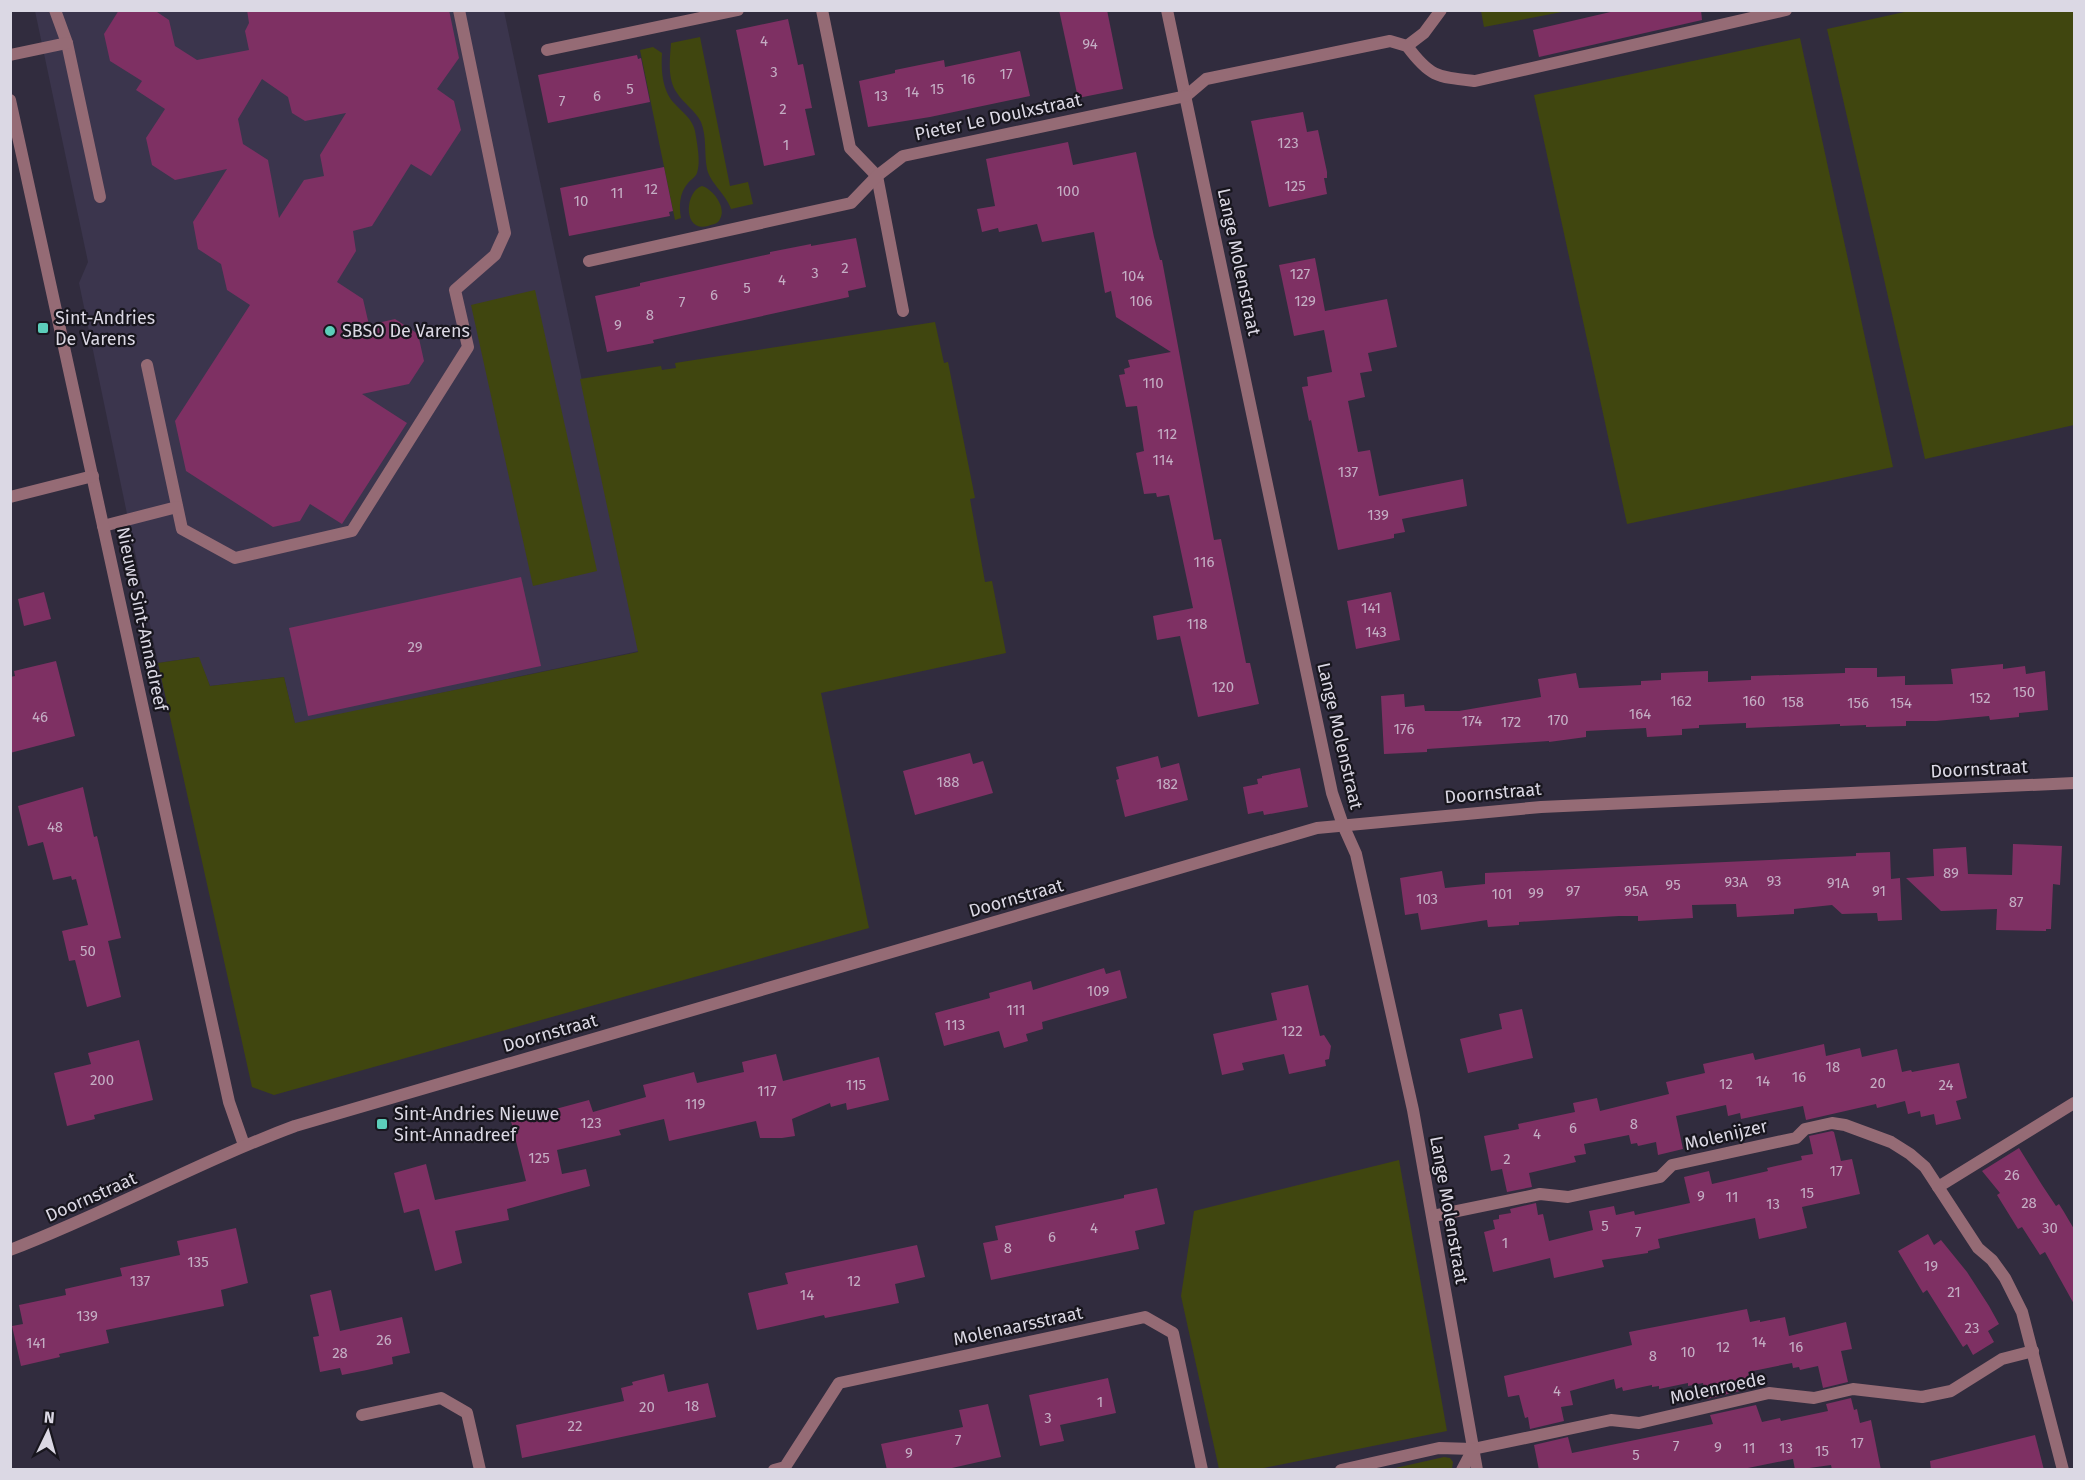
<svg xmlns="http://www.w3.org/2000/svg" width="2085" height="1480" font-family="'Fira Sans',sans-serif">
<rect width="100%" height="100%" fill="#312c3e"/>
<path fill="#3b354d" d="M35,11H504L639,651L295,724L284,677L210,686L198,657L158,663L79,283L88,262Z"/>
<g fill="#40460f">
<path d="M1481,11V10L1567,11L1484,27Z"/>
<path d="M1909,11H2074V425L1925,459L1827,29Z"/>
<path d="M700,37L730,186L748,182L753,204L731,209C726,194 710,183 707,169C704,153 707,137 701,122C695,110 684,104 677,93C667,79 670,59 671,43Z"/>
<path d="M1800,38L1893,467L1627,524L1534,95Z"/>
<path d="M653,47L662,53C661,69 662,89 673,102C682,112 692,118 695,131C697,143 701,162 697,173C695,178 691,179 688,183C679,193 679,207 681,218L675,220L640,50Z"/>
<path d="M702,186C713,189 727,208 720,219C718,224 713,224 708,226C683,233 684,192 702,186Z"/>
<path d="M535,290L597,571L533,586L471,305Z"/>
<path d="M935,322L944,363L948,362L975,498L970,499L985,582L992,581L1006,653L821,693L869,928L274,1095L252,1087L158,663L199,657L210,686L284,677L295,723L638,652L580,379L661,366L662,370L676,368L675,363Z"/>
<path d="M1399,1160L1447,1431L1259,1469H1219L1181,1296L1194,1211Z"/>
<path d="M1444,1457L1450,1458L1453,1462L1452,1469H1391Z"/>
</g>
<g fill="#7e3063" fill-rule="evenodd">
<path d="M119,10H154L169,20L175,46L197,60L249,50L245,31L249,23L247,10H449L459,58L437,89L454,101L461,130L431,176L411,164L372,226L353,231L356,251L337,282L363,299L369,325L395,319L418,334L424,361L409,384L362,394L407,423L342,524L310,504L300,521L273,527L186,471L175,421L250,305L227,290L221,264L198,249L193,222L227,169L175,180L152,165L146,138L165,109L136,90L142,81L110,61L104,34ZM262,79L288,97L292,113L305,121L346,113L320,155L324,176L304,180L279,218L268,160L243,144L238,119Z"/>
<path d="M1059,10H1107L1123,89L1078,98Z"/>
<path d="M1619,10H1701L1702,20L1539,57L1533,30Z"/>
<path d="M788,19L798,65L803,64L812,108L805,109L815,155L764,166L736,30Z"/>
<path d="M1020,51L1030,96L930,117L868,127L859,81L895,73V70L944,60L945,67Z"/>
<path d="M637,55L638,59L641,58L650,102L548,123L538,75Z"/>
<path d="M1303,112L1307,132L1318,130L1327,172V178H1324L1327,194L1269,207L1251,121Z"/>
<path d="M1068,142L1073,165L1136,152L1154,237L1160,260H1162L1214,540L1221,539L1246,663H1250L1259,704L1198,717L1180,636L1157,640L1153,616L1193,608L1169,495L1157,497L1156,493L1144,494L1136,453L1144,451L1137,406L1126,407L1119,375L1125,374L1124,369L1130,367L1128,360L1171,352L1116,317L1111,291L1105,293L1094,232L1042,242L1037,224L999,232L998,228L982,232L977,209L995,206L986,159Z"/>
<path d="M664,167L673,211L669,212L670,216L569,236L560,188Z"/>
<path d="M856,238L866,287L848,291L849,297L653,340L654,343L607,352L595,296L640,286V283L770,254V252L811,244V246Z"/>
<path d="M1315,258L1325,311L1387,299L1397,347L1368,353L1372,371L1360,373L1365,397L1348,401L1358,452L1370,450L1379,496L1463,479L1467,506L1402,519L1405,532L1394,534V538L1338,550L1311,420L1309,421L1302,387L1308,386L1307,377L1332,372L1324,330L1294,336L1279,265Z"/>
<path d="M521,577L541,666L308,716L289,628Z"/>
<path d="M44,592L51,619L24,626L18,599Z"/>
<path d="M1391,592L1400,640L1356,649L1347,601Z"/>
<path d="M56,661L75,736L10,753V677L15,676L14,671Z"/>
<path d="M2003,664V669L2025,666L2026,674L2045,671L2048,710L2019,713V717L1990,720L1989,716L1936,721H1906V726L1866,727V725L1840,726V724L1746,728V723L1699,725V728L1682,729V735L1647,737L1646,728L1586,731V737L1549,742V741L1427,749V752L1384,754L1381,696L1404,694L1405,707L1424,705L1425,711H1459L1541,697L1538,679L1576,673L1579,688L1641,685V681L1661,680V673L1708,671V682L1751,680V676L1845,673V668H1877V677L1905,676V685L1953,684L1951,669Z"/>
<path d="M970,753L973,764L983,761L993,793L915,815L903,771Z"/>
<path d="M1158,756L1161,768L1179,763L1188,800L1125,817L1116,780L1119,779L1116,767Z"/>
<path d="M1300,768L1308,807L1264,815L1263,811L1248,814L1243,787L1258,784L1257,779L1262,778V776Z"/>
<path d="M83,787L94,837L97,836L121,938L108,941L121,997L87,1007L75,960L69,961L62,931L88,925L76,879L72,880L71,876L53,880L43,842L28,846L18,806Z"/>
<path d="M2013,844L2062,846L2060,885L2053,884L2051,929H2046V931L1996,930L1997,909L1941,911L1906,878L1934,876L1933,849L1966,847L1968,874L2012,875Z"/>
<path d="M1890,852L1891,879L1900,878L1902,920L1878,921L1877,913L1842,914L1832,905L1794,909V914L1737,917L1736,904L1692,905L1693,918L1638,921V916H1619L1519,922V925L1488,927L1487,920L1421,930L1418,913L1405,915L1400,878L1442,871L1445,888L1485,884V873L1856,856V853Z"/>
<path d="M1104,968L1106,974L1120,970L1127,998L1042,1022L1043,1029L1026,1034L1028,1041L1004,1048L999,1031L944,1046L935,1013L990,998L989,993L1031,981L1033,990Z"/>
<path d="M1308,985L1320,1036L1324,1035L1331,1046L1329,1059L1325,1060L1326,1066L1289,1074L1284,1054L1242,1063L1244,1070L1222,1075L1213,1034L1277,1020L1271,993Z"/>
<path d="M1522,1009L1533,1058L1468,1073L1460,1039L1502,1029L1499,1014Z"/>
<path d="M139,1040L153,1100L94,1115L95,1119L67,1126L54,1073L91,1064L88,1053Z"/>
<path d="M1824,1044L1826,1056L1860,1048L1862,1057L1897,1049L1902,1072L1911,1070L1912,1072L1959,1063L1967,1098L1956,1101L1961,1119L1936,1125L1934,1114L1921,1117L1920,1111L1908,1114L1905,1101L1877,1108L1876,1104L1806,1120L1803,1106L1741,1119L1740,1113L1728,1116L1726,1105L1676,1116L1683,1149L1658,1155L1656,1142L1638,1146L1637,1143L1631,1144L1629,1135L1584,1144L1586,1154L1574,1156L1576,1162L1529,1173L1532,1187L1507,1192L1502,1169L1491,1171L1484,1136L1519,1129L1518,1124L1575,1112L1573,1103L1597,1098L1600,1111L1669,1094L1666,1082L1705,1073L1703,1064L1753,1053L1755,1060Z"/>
<path d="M776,1054L783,1081L879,1057L889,1100L847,1110L846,1103L831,1107L830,1103L792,1119L795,1136L782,1138H760L756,1121L669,1141L664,1119L619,1130L621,1135L557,1150L562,1174L586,1169L590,1186L507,1209L509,1220L455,1231L462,1263L435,1271L419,1209L404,1213L394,1173L426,1164L435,1200L526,1181L511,1121L589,1100L593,1112L646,1097L643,1085L694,1072L697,1083L744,1072L742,1062Z"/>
<path d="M1832,1131L1834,1132L1841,1161L1852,1159L1860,1194L1802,1207L1807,1228L1759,1239L1755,1218L1658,1239L1660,1248L1648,1251V1253L1602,1260L1604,1267L1554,1278L1550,1258L1493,1272L1484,1232L1495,1229L1493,1220L1499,1219V1215L1511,1213L1510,1209L1536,1203L1538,1215L1543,1214L1549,1241L1593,1230L1589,1211L1614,1206L1616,1215L1634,1211L1635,1215L1690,1203L1684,1177L1709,1171L1712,1184L1768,1171L1767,1168L1802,1160L1801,1156L1813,1154L1809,1136Z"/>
<path d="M2019,1148L2042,1185L2056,1206L2059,1204L2064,1212L2074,1229V1304L2045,1252L2040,1255L2022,1227L2018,1229L1997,1195L2000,1193L1982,1171Z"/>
<path d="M1157,1188L1165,1224L1135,1231L1139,1249L991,1280L983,1243L998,1240L995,1226L1124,1198V1195Z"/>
<path d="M236,1228L248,1283L221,1290L224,1306L106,1330L109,1343L59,1354L60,1357L21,1366L12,1326L23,1324L19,1305L66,1295L65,1289L122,1276L120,1268L180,1255L177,1241Z"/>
<path d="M1928,1234L1934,1245L1941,1240L1967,1272L1989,1306L1999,1324L1988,1331L1994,1342L1973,1355L1967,1344L1963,1347L1927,1290L1923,1293L1898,1251Z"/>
<path d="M917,1245L925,1277L895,1284L899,1303L825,1318L824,1315L757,1330L748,1293L788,1284L785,1273Z"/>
<path d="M331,1290L340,1331L402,1317L410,1353L392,1357L393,1364L367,1370L342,1375L340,1368L320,1372L313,1337L319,1336L310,1295Z"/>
<path d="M1747,1309L1750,1322L1760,1320V1322L1785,1317L1789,1336L1846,1322L1852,1349L1841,1351L1848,1382L1823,1388L1818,1366L1800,1370L1799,1367L1793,1368L1792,1363L1748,1372L1752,1388L1707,1399L1703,1383L1688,1386V1383L1659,1389V1386L1652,1387V1385L1623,1391L1622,1387L1616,1389L1614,1379L1570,1391L1573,1405L1561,1407L1564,1421L1530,1429L1528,1417L1525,1418L1519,1395L1508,1397L1504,1376L1632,1345L1629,1332Z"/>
<path d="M664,1374L668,1392L708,1383L716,1417L522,1458L516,1425L624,1401L621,1388L633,1385L632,1382Z"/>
<path d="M1108,1378L1116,1413L1060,1425L1064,1441L1040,1446L1029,1395Z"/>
<path d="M1851,1398L1854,1410L1857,1409L1860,1423L1871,1420L1881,1470H1832L1831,1465L1795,1470L1793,1459L1738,1470H1539L1534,1445L1568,1437L1572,1453L1713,1424L1710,1415L1756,1405L1762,1422L1780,1418L1781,1421L1828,1411L1826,1404Z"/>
<path d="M988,1404L1001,1457L943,1470H887L881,1444L963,1427L959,1410Z"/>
<path d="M2035,1435L2044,1470H1931L1930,1461Z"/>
</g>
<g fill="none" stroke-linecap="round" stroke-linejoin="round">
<g stroke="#956b75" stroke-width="12">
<path d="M55,10L67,43L100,197"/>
<path d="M1407,46L1424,33L1441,10"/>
<path d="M10,55L67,43"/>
<path d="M1186,96L1206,79L1390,41L1407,46C1430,77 1437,77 1475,81L1786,10"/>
<path d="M147,365L182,529L235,558L352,531L468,347L455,290L495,255L505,233L459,10"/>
<path d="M103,526L177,507"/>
</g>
<g stroke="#956b75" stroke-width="12">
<path d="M822,10L850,148L877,176L903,311"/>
<path d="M1167,10L1332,793L1343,825L1356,854L1413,1110L1477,1470"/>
<path d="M547,50L738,10"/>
<path d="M10,100L229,1102L244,1145"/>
<path d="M589,261L851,203L877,176L903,156L1186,96"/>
<path d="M10,497L93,476"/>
<path d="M1938,1187L2074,1103"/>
<path d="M1433,1216L1540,1194L1568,1197L1660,1177L1672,1165L1796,1138L1805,1129L1832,1123L1845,1125L1891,1142L1910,1154L1925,1167L1978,1248L1992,1260L2005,1278L2022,1312L2063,1470"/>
<path d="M10,1250C107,1213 198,1162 295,1126L1317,828L1541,807L2074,783"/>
<path d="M362,1415L441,1398L467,1413L480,1470"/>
<path d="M774,1470L785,1467L839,1383L1145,1317L1173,1333L1202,1470"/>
<path d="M1341,1470L1439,1448L1473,1449L1611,1420L1639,1423L1769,1393L1814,1398L1853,1389L1922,1397L1951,1391L2002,1359L2033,1351"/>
<path d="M1462,1470L1473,1449"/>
</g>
</g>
<g fill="#5cceba" stroke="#18161e" stroke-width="2">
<rect x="37" y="322" width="12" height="12" rx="3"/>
<circle cx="330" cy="331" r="6"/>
<rect x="376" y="1118" width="12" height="12" rx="3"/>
</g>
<g text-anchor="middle" stroke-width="4.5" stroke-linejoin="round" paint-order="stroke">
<g font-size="15" fill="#c4aec4">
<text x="764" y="46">4</text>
<text x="1090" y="49">94</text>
<text x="774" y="77">3</text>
<text x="1006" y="79">17</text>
<text x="968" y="84">16</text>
<text x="630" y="94">5</text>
<text x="937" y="94">15</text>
<text x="912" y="97">14</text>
<text x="597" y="101">6</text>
<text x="881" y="101">13</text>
<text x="562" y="106">7</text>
<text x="783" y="114">2</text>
<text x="1288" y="148">123</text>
<text x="786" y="150">1</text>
<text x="1295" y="191">125</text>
<text x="651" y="194">12</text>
<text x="1068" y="196">100</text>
<text x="617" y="198">11</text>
<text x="581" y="206">10</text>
<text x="845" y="273">2</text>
<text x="815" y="278">3</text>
<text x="1300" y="279">127</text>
<text x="1133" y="281">104</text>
<text x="782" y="285">4</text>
<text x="747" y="293">5</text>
<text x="714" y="300">6</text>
<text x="1141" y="306">106</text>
<text x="1305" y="306">129</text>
<text x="682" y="307">7</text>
<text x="650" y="320">8</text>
<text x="618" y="330">9</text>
<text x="1153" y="388">110</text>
<text x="1167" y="439">112</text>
<text x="1163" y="465">114</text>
<text x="1348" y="477">137</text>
<text x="1378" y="520">139</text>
<text x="1204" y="567">116</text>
<text x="1371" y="613">141</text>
<text x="1197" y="629">118</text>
<text x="1376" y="637">143</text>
<text x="415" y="652">29</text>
<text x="1223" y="692">120</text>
<text x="2024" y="697">150</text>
<text x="1980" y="703">152</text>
<text x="1681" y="706">162</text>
<text x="1754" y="706">160</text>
<text x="1793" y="707">158</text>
<text x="1858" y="708">156</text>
<text x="1901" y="708">154</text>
<text x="1640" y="719">164</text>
<text x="40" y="722">46</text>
<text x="1558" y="725">170</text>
<text x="1472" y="726">174</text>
<text x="1511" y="727">172</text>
<text x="1404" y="734">176</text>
<text x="948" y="787">188</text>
<text x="1167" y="789">182</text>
<text x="55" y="832">48</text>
<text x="1951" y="878">89</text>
<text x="1774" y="886">93</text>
<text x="1736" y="887">93A</text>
<text x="1838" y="888">91A</text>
<text x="1673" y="890">95</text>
<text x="1573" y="896">97</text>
<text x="1636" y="896">95A</text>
<text x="1879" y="896">91</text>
<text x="1536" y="898">99</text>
<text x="1502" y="899">101</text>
<text x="1427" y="904">103</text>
<text x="2016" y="907">87</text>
<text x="88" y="956">50</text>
<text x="1098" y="996">109</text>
<text x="1016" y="1015">111</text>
<text x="955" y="1030">113</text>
<text x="1292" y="1036">122</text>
<text x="1833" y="1072">18</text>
<text x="1799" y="1082">16</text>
<text x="102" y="1085">200</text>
<text x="1763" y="1086">14</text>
<text x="1878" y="1088">20</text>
<text x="1726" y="1089">12</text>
<text x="856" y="1090">115</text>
<text x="1946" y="1090">24</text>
<text x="767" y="1096">117</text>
<text x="695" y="1109">119</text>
<text x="591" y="1128">123</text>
<text x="1634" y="1129">8</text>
<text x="1573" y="1133">6</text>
<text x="1537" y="1139">4</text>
<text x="539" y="1163">125</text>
<text x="1507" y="1164">2</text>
<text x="1836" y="1176">17</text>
<text x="2012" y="1180">26</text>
<text x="1807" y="1198">15</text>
<text x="1701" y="1201">9</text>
<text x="1732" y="1202">11</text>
<text x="2029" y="1208">28</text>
<text x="1773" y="1209">13</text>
<text x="1605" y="1231">5</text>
<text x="1094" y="1233">4</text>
<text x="2050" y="1233">30</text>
<text x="1638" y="1237">7</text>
<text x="1052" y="1242">6</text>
<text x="1505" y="1248">1</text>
<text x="1008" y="1253">8</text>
<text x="198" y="1267">135</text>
<text x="1931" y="1271">19</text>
<text x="140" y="1286">137</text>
<text x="854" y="1286">12</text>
<text x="1954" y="1297">21</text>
<text x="807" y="1300">14</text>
<text x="87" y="1321">139</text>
<text x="1972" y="1333">23</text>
<text x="384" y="1345">26</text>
<text x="1759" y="1347">14</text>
<text x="36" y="1348">141</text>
<text x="1723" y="1352">12</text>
<text x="1796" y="1352">16</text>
<text x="1688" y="1357">10</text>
<text x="340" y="1358">28</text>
<text x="1653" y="1361">8</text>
<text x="1557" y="1396">4</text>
<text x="1100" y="1407">1</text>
<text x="692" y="1411">18</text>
<text x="647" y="1412">20</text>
<text x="1048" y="1423">3</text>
<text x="575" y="1431">22</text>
<text x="958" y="1445">7</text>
<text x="1857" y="1448">17</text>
<text x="1676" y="1451">7</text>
<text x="1718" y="1452">9</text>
<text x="1749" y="1453">11</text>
<text x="1786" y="1453">13</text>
<text x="1822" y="1456">15</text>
<text x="909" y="1458">9</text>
<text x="1636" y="1460">5</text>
</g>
<g font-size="18" fill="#dbd8e4" stroke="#18161e">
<text transform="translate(998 117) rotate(-12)" y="6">Pieter Le Doulxstraat</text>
<text transform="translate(1239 262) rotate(78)" y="6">Lange Molenstraat</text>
<text transform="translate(142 619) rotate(78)" y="6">Nieuwe Sint-Annadreef</text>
<text transform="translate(1340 736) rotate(77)" y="6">Lange Molenstraat</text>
<text transform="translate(1979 769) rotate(-3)" y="6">Doornstraat</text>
<text transform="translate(1493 793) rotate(-5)" y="6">Doornstraat</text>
<text transform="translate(1016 898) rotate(-16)" y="6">Doornstraat</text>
<text transform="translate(550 1033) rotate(-16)" y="6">Doornstraat</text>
<text transform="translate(1726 1135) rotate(-13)" y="6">Molenijzer</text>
<text transform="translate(91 1197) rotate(-24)" y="6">Doornstraat</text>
<text transform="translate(1449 1210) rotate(80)" y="6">Lange Molenstraat</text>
<text transform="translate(1018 1326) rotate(-12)" y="6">Molenaarsstraat</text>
<text transform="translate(1718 1388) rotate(-12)" y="6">Molenroede</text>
</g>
<g font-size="18" fill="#dbd8e4" stroke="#18161e" text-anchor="start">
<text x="55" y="324">Sint-Andries<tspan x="55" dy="21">De Varens</tspan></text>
<text x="342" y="337">SBSO De Varens</text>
<text x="394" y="1120">Sint-Andries Nieuwe<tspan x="394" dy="21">Sint-Annadreef</tspan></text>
</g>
</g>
<rect width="2085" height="1480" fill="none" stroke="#dbd8e4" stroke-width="24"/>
<g transform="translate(48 1432) rotate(5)" stroke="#18161e" stroke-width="4.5" paint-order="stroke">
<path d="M0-4.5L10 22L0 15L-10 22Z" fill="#dbd8e4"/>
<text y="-9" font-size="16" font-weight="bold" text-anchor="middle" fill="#dbd8e4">N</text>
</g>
</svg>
